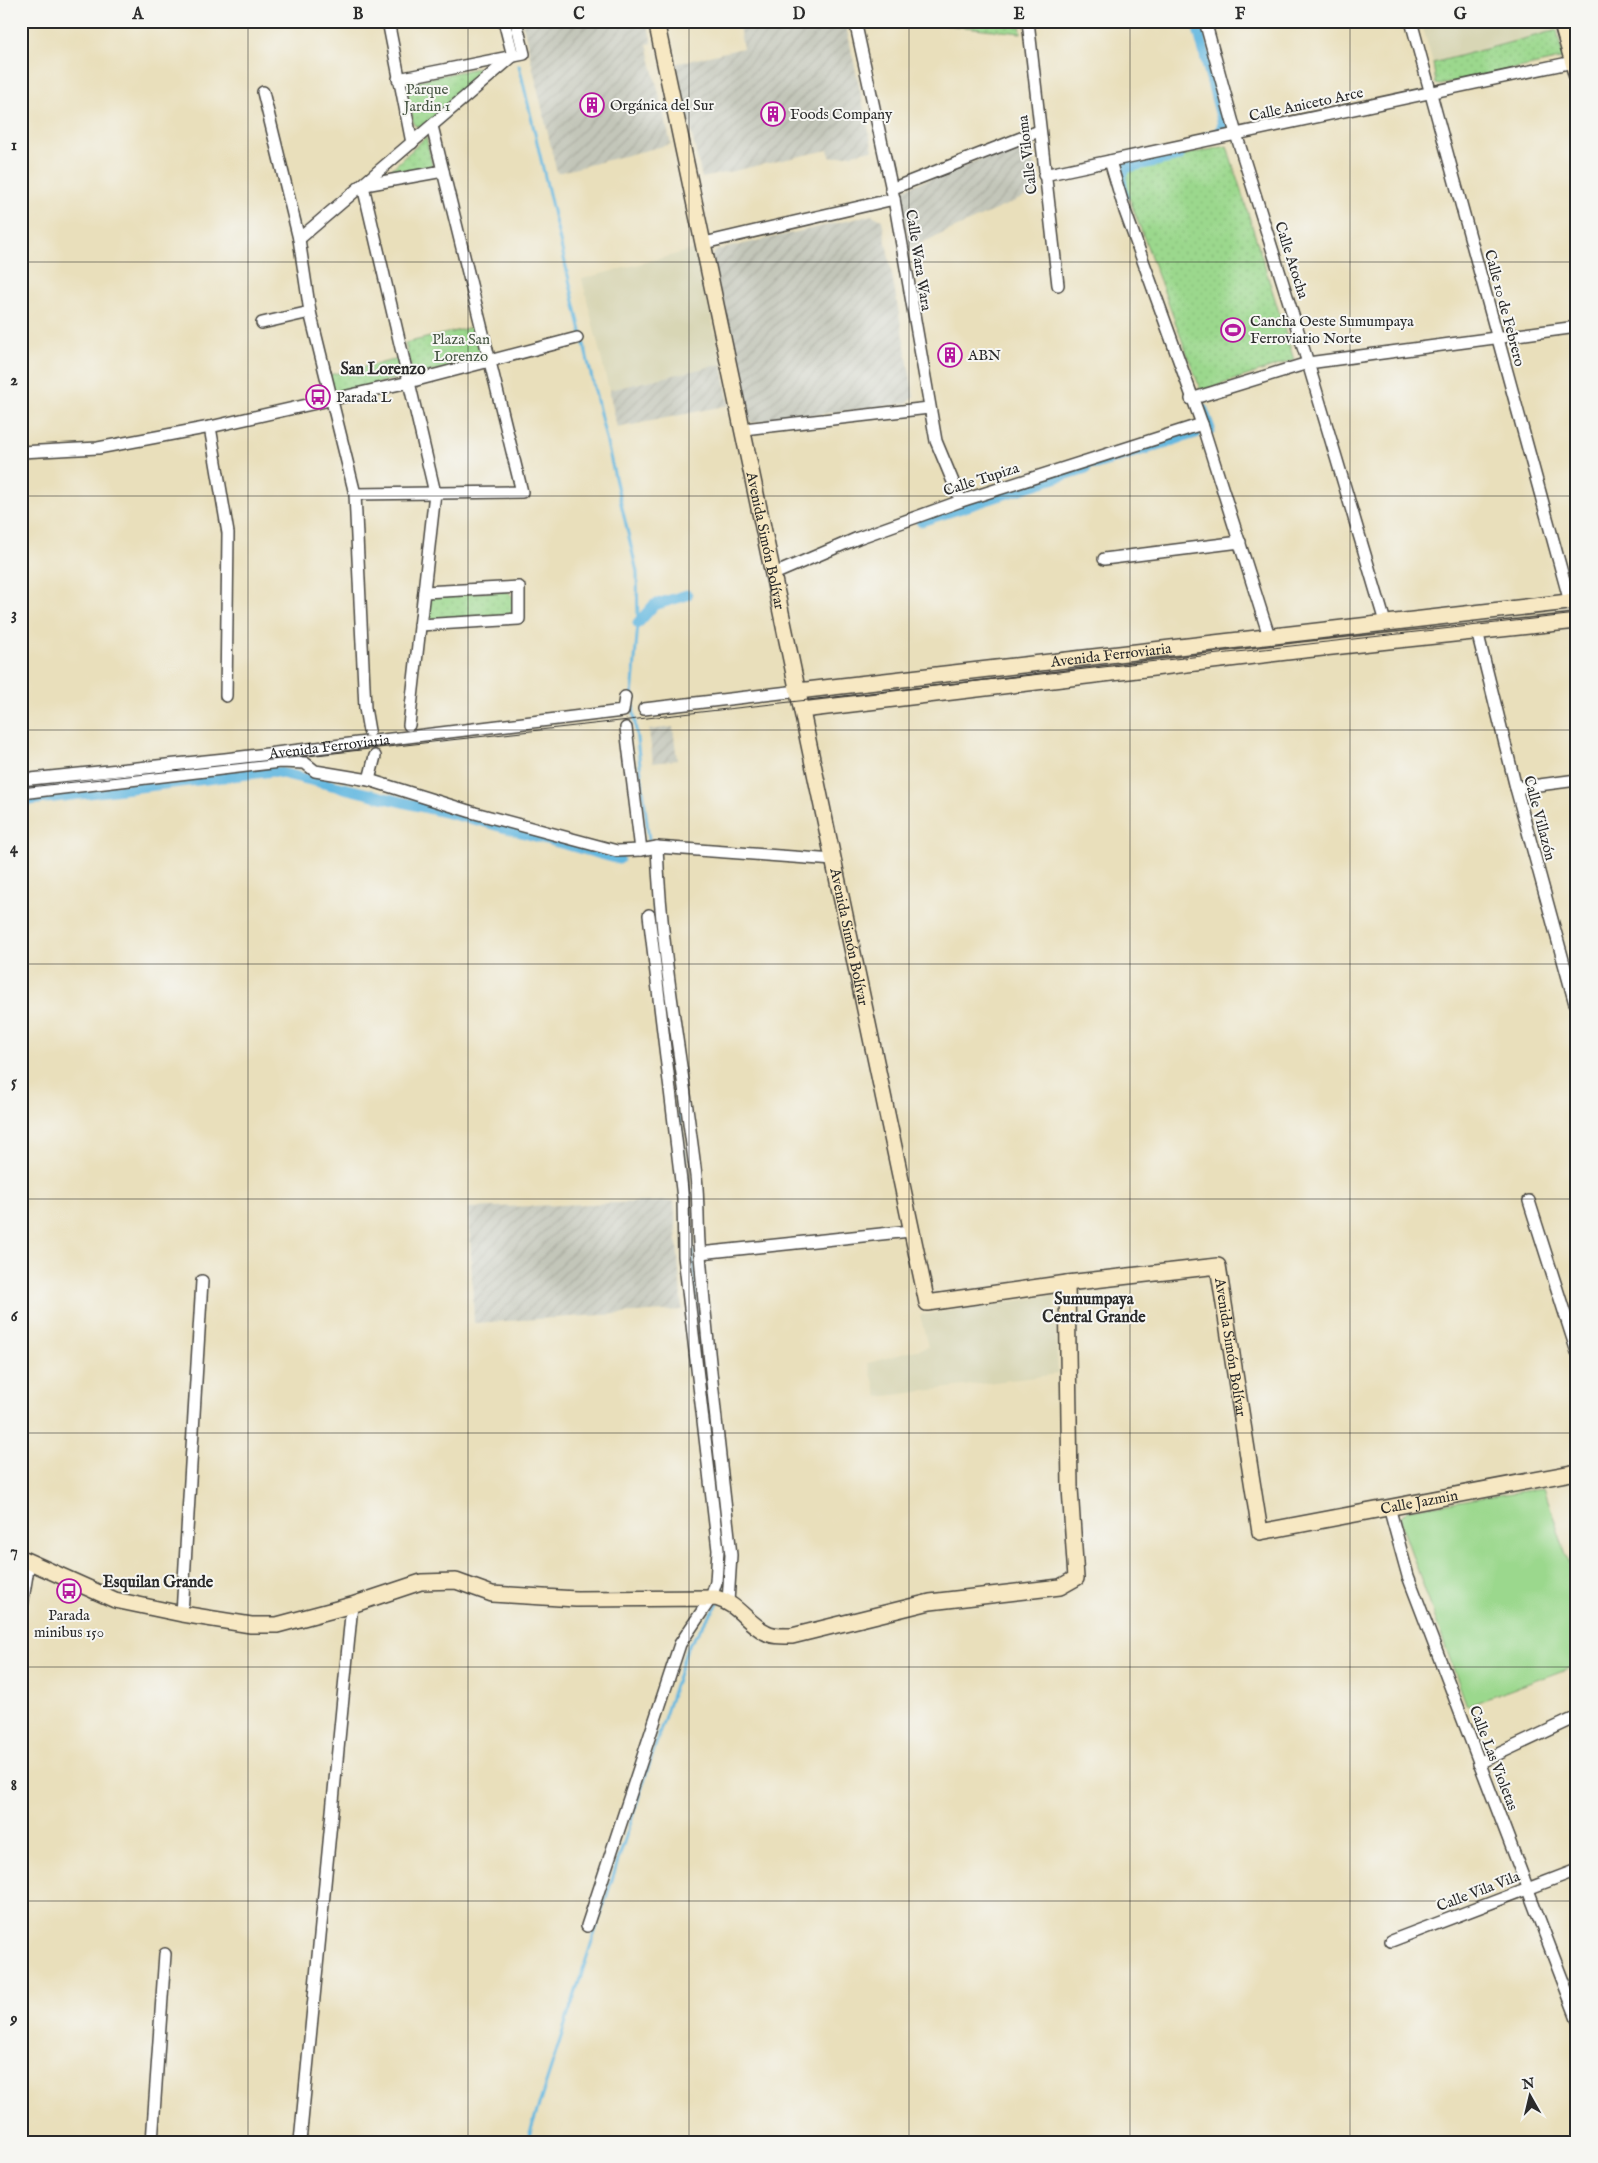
<svg xmlns="http://www.w3.org/2000/svg" width="1598" height="2163" font-family="'IM FELL English',serif">
<defs>
<pattern id="industrial-furrows" width="10" height="10" patternUnits="userSpaceOnUse" patternTransform="scale(1.25)"><rect width="10" height="10" fill="#c3c6b9"/><path d="M-1 1l2-2M0 10L10 0M9 11l2-2" fill="none" stroke="#a8aa9f"/></pattern>
<pattern id="park-dots" width="8" height="8" patternUnits="userSpaceOnUse" patternTransform="scale(1.25)"><rect width="8" height="8" fill="#9bd88d"/><path d="M2 2h.1M6 6h.1" fill="none" stroke="#86ba7a" stroke-width="1.8" stroke-linecap="round"/></pattern>
</defs>
<rect width="100%" height="100%" fill="#f6f6f2"/>
<filter id="ink" filterUnits="userSpaceOnUse"><feTurbulence type="fractalNoise" baseFrequency=".02" numOctaves="2"/><feDisplacementMap in="SourceGraphic" scale="10" xChannelSelector="R" yChannelSelector="G"/><feConvolveMatrix kernelMatrix="1 2 1 2 8 2 1 2 1" color-interpolation-filters="sRGB"/></filter>
<filter id="wash" filterUnits="userSpaceOnUse"><feTurbulence type="fractalNoise" baseFrequency=".0096" numOctaves="4" result="noise"/><feDisplacementMap in="SourceGraphic" scale="20" xChannelSelector="R" yChannelSelector="G"/><feGaussianBlur stdDeviation="1.12" result="paint"/><feColorMatrix in="noise" values="0 0 0 0 0 0 0 0 0 0 0 0 0 0 0 0 0 1.4 0 .05"/><feComposite in="paint" operator="in"/></filter>
<g filter="url(#wash)">
<rect width="100%" height="100%" fill="#e9dfbb"/>
<g fill="#d8d6b5">
<path d="M1421,21H1549L1551,31L1433,63Z"/>
<path d="M696,249L722,364L609,390L582,279Z"/>
<path d="M1054,1295L1058,1374L878,1397L868,1363L928,1347L920,1315Z"/>
</g>
<g fill="url(#industrial-furrows)">
<path d="M522,21H647L652,43L647,44L671,144L557,173Z"/>
<path d="M738,21H845L873,150L831,158L828,150L702,178L675,64L743,48Z"/>
<path d="M1024,142L1031,147L1038,191L910,248L900,196L906,188Z"/>
<path d="M872,215L882,220L914,396L908,403L752,423L747,418L711,257L717,250Z"/>
<path d="M722,364L729,405L617,428L609,390Z"/>
<path d="M673,727L677,760L653,763L649,730Z"/>
<path d="M674,1201L682,1310L474,1323L469,1208Z"/>
</g>
<path fill="#9bd88d" stroke="#63825c" d="M1544,1488L1577,1589V1665L1467,1706L1401,1524V1516L1408,1509Z"/>
<g fill="url(#park-dots)" stroke="#63825c">
<path d="M909,21H1020L1021,33Z"/>
<path d="M1557,30L1563,56L1560,59L1440,85L1436,84L1433,63Z"/>
<path d="M487,66L489,68L422,128L414,125L406,89L410,82Z"/>
<path d="M426,137L433,169L384,176Z"/>
<path d="M1227,146L1294,360L1201,391L1121,176L1127,167Z"/>
<path d="M477,326L485,359L413,376L405,343Z"/>
<path d="M399,359L403,377L333,394L329,375Z"/>
<path d="M507,591L514,598L515,606L509,615L429,619L425,615L426,599L433,595Z"/>
</g>
<g fill="none" stroke-linecap="round" stroke-linejoin="round">
<g stroke="#63b8e0" stroke-width="3">
<path d="M519,65L637,572L638,623L632,697L649,840"/>
<path d="M649,861L689,1195L696,1301L725,1556L721,1596"/>
<path d="M527,2142L687,1648L718,1604"/>
</g>
<g stroke="#63b8e0" stroke-width="11">
<path d="M1196,21L1223,124C1220,133 1217,135 1208,137"/>
<path d="M1123,195L1121,176L1127,167L1179,156"/>
<path d="M1203,410L1210,429"/>
<path d="M1096,464L1196,433"/>
<path d="M921,521L1086,468"/>
<path d="M638,623L654,605L687,595"/>
<path d="M21,801L273,771L481,821L619,859"/>
</g>
</g>
</g>
<g filter="url(#ink)">
<g fill="none" stroke-linecap="round" stroke-linejoin="round">
<g stroke="#484641" stroke-width="14">
<g id="street">
<path d="M388,21L412,143"/>
<path d="M504,21L513,56"/>
<path d="M855,21L894,199L936,441L961,501"/>
<path d="M1028,21L1058,285"/>
<path d="M1205,21L1236,134L1308,363L1385,622"/>
<path d="M1411,21L1570,602"/>
<path d="M398,79L524,54L516,21"/>
<path d="M263,92L299,239L310,312L355,494L365,708L369,731"/>
<path d="M1110,161L1125,211L1202,424L1269,636"/>
<path d="M1044,175L1573,62"/>
<path d="M365,185L443,171"/>
<path d="M363,186L435,493L409,725"/>
<path d="M891,189L1039,131"/>
<path d="M299,239L513,56"/>
<path d="M704,243L894,199"/>
<path d="M262,323L310,312"/>
<path d="M1191,399L1308,363L1577,327"/>
<path d="M210,427L228,533L226,696"/>
<path d="M744,429L929,408"/>
<path d="M21,452L98,448L210,427L409,382L577,338"/>
<path d="M355,494L522,492L432,126"/>
<path d="M1104,559L1240,542"/>
<path d="M774,574L858,538L961,501L1202,424"/>
<path d="M420,625L519,619V587L424,592"/>
<path d="M1477,631L1516,788L1577,1011"/>
<path d="M644,709L798,691"/>
<path d="M626,728L641,850"/>
<path id="s1" d="M21,780L225,759L623,711L625,697"/>
<path d="M369,780L375,756"/>
<path d="M1516,788L1577,780"/>
<path d="M21,793L280,762L305,763L315,771L369,780L475,813L617,851L641,850L657,847L834,860"/>
<path d="M657,847C661,958 683,1066 696,1176C699,1202 697,1229 700,1255C708,1355 720,1455 731,1555L728,1602"/>
<path d="M1529,1201L1577,1352"/>
<path d="M700,1253L910,1231"/>
<path d="M1389,1507L1408,1576L1577,2018"/>
<path d="M21,1612L29,1562"/>
<path d="M182,1614L202,1281"/>
<path d="M1479,1763L1577,1717"/>
<path d="M587,1926L680,1644L711,1598L716,1582L718,1550L684,1256L683,1198L649,915"/>
<path d="M1391,1941L1577,1870"/>
<path d="M152,2142L165,1954"/>
<path d="M300,2142L352,1605"/>
</g>
</g>
<g stroke="#484641" stroke-width="18">
<g id="secondary">
<path id="s2" d="M656,21L927,1303L1067,1283L1218,1266L1260,1532L1577,1472"/>
<path d="M1561,21L1577,77"/>
<path d="M1575,21L1577,28"/>
<path id="s3" d="M798,691L1577,601"/>
<path d="M802,710L1304,650L1577,621"/>
<path d="M21,1558L115,1600L182,1614L251,1625H277L352,1605L421,1582L456,1581L492,1594L576,1599L716,1598C738,1604 746,1622 765,1632C773,1637 783,1636 792,1636L930,1602L1060,1587L1076,1578L1070,1488L1067,1283"/>
</g>
</g>
<use href="#street" stroke="#fff" stroke-width="11"/>
<use href="#secondary" stroke="#f7e8c3" stroke-width="15"/>
<path stroke="#2b2b2b" stroke-width="1" d="M21,788L1577,614"/>
</g>
</g>
<path fill="none" stroke="#2b2b2b" stroke-width="1" stroke-opacity="0.55" d="M248,21V2142M468,21V2142M689,21V2142M909,21V2142M1130,21V2142M1350,21V2142M21,262H1577M21,496H1577M21,730H1577M21,964H1577M21,1199H1577M21,1433H1577M21,1667H1577M21,1901H1577"/>
<defs>
<g id="building-ring" transform="scale(1.25)"><circle r="9.5" fill="#f6f6f2" stroke="#b5179e" stroke-width="1.5"/><path d="M-4-6H4V6H1V3H-1V6H-4ZM-2.5-4.3h1.7v1.8h-1.7ZM.8-4.3h1.7v1.8H.8ZM-2.5-1h1.7V.8h-1.7ZM.8-1h1.7V.8H.8Z" fill="#b5179e"/></g>
<g id="stadium-ring" transform="scale(1.25)"><circle r="9.5" fill="#f6f6f2" stroke="#b5179e" stroke-width="1.5"/><path d="M0-5a6.5 5 0 1 0 0 10a6.5 5 0 1 0 0-10ZM-3.5-1.8h7v3.6h-7Z" fill="#b5179e"/></g>
<g id="bus-ring" transform="scale(1.25)"><circle r="9.5" fill="#f6f6f2" stroke="#b5179e" stroke-width="1.5"/><path d="M-5-6H5V4H4V6H2V4H-2V6H-4V4H-5ZM-3.5-4V0h7V-4ZM-3.5 1.2v1.5H-2V1.2ZM2 1.2v1.5H3.5V1.2Z" fill="#b5179e"/></g>
</defs>
<g fill-rule="evenodd">
<use href="#building-ring" x="592" y="105"/>
<use href="#building-ring" x="773" y="114"/>
<use href="#stadium-ring" x="1233" y="330"/>
<use href="#building-ring" x="950" y="355"/>
<use href="#bus-ring" x="318" y="397"/>
<use href="#bus-ring" x="69" y="1591"/>
</g>
<g text-anchor="middle" stroke-width="4" stroke-linejoin="round" paint-order="stroke">
<g font-size="15" fill="#475644" stroke="#f6f6f2">
<text x="427" y="94">Parque<tspan x="427" dy="17">Jardin 1</tspan></text>
<text x="461" y="344">Plaza San<tspan x="461" dy="17">Lorenzo</tspan></text>
</g>
<g font-size="15" fill="#2b2b2b" stroke="#f6f6f2">
<text transform="translate(1306 104) rotate(-12)" y="5">Calle Aniceto Arce</text>
<text transform="translate(1027 155) rotate(-97)" y="5">Calle Viloma</text>
<text transform="translate(919 260) rotate(81)" y="5">Calle Wara Wara</text>
<text transform="translate(1292 260) rotate(72)" y="5">Calle Atocha</text>
<text transform="translate(1505 308) rotate(75)" y="5">Calle 10 de Febrero</text>
<text transform="translate(981 479) rotate(-18)" y="5">Calle Tupiza</text>
<text dy="5" stroke="none"><textPath href="#s2" startOffset="531">Avenida Simón Bolívar</textPath></text>
<text dy="5" stroke="none"><textPath href="#s3" startOffset="315">Avenida Ferroviaria</textPath></text>
<text dy="5" stroke="none"><textPath href="#s1" startOffset="310">Avenida Ferroviaria</textPath></text>
<text transform="translate(1540 818) rotate(75)" y="5">Calle Villazón</text>
<text dy="5" stroke="none"><textPath href="#s2" startOffset="936">Avenida Simón Bolívar</textPath></text>
<text dy="5" stroke="none"><textPath href="#s2" startOffset="1686">Avenida Simón Bolívar</textPath></text>
<text dy="5" stroke="none"><textPath href="#s2" startOffset="2035">Calle Jazmin</textPath></text>
<text transform="translate(1494 1758) rotate(69)" y="5">Calle Las Violetas</text>
<text transform="translate(1478 1891) rotate(-21)" y="5">Calle Vila Vila</text>
</g>
<g font-size="15" fill="#2b2b2b" stroke="#f6f6f2" text-anchor="start">
<text x="610" y="110">Orgánica del Sur</text>
<text x="790" y="119">Foods Company</text>
<text x="1250" y="326">Cancha Oeste Sumumpaya<tspan x="1250" dy="17">Ferroviario Norte</tspan></text>
<text x="968" y="360">ABN</text>
<text x="336" y="402">Parada L</text>
<text x="69" y="1620" text-anchor="middle">Parada<tspan x="69" dy="17">minibus 150</tspan></text>
</g>
<g font-size="16" font-weight="bold" fill="#2b2b2b" stroke="#f6f6f2">
<text x="383" y="374">San Lorenzo</text>
<text x="1094" y="1304">Sumumpaya<tspan x="1094" dy="18">Central Grande</tspan></text>
<text x="158" y="1587">Esquilan Grande</text>
</g>
</g>
<rect width="1598" height="2163" fill="none" stroke="#f6f6f2" stroke-width="55"/>
<g transform="translate(1530 2096) rotate(352)" stroke="#f6f6f2" stroke-width="4" paint-order="stroke">
<path d="M0-4L9 19L0 12L-9 19Z" fill="#2b2b2b"/>
<text y="-8" font-size="14" font-weight="bold" text-anchor="middle" fill="#2b2b2b">N</text>
</g>
<rect x="28" y="28" width="1542" height="2108" fill="none" stroke="#2b2b2b" stroke-width="2"/>
<g font-size="16" text-anchor="middle" font-weight="bold" fill="#2b2b2b">
<text x="138" y="19">A</text>
<text x="358" y="19">B</text>
<text x="579" y="19">C</text>
<text x="799" y="19">D</text>
<text x="1019" y="19">E</text>
<text x="1240" y="19">F</text>
<text x="1460" y="19">G</text>
<text x="14" y="150">1</text>
<text x="14" y="385">2</text>
<text x="14" y="619">3</text>
<text x="14" y="853">4</text>
<text x="14" y="1087">5</text>
<text x="14" y="1321">6</text>
<text x="14" y="1556">7</text>
<text x="14" y="1790">8</text>
<text x="14" y="2024">9</text>
</g>
</svg>
